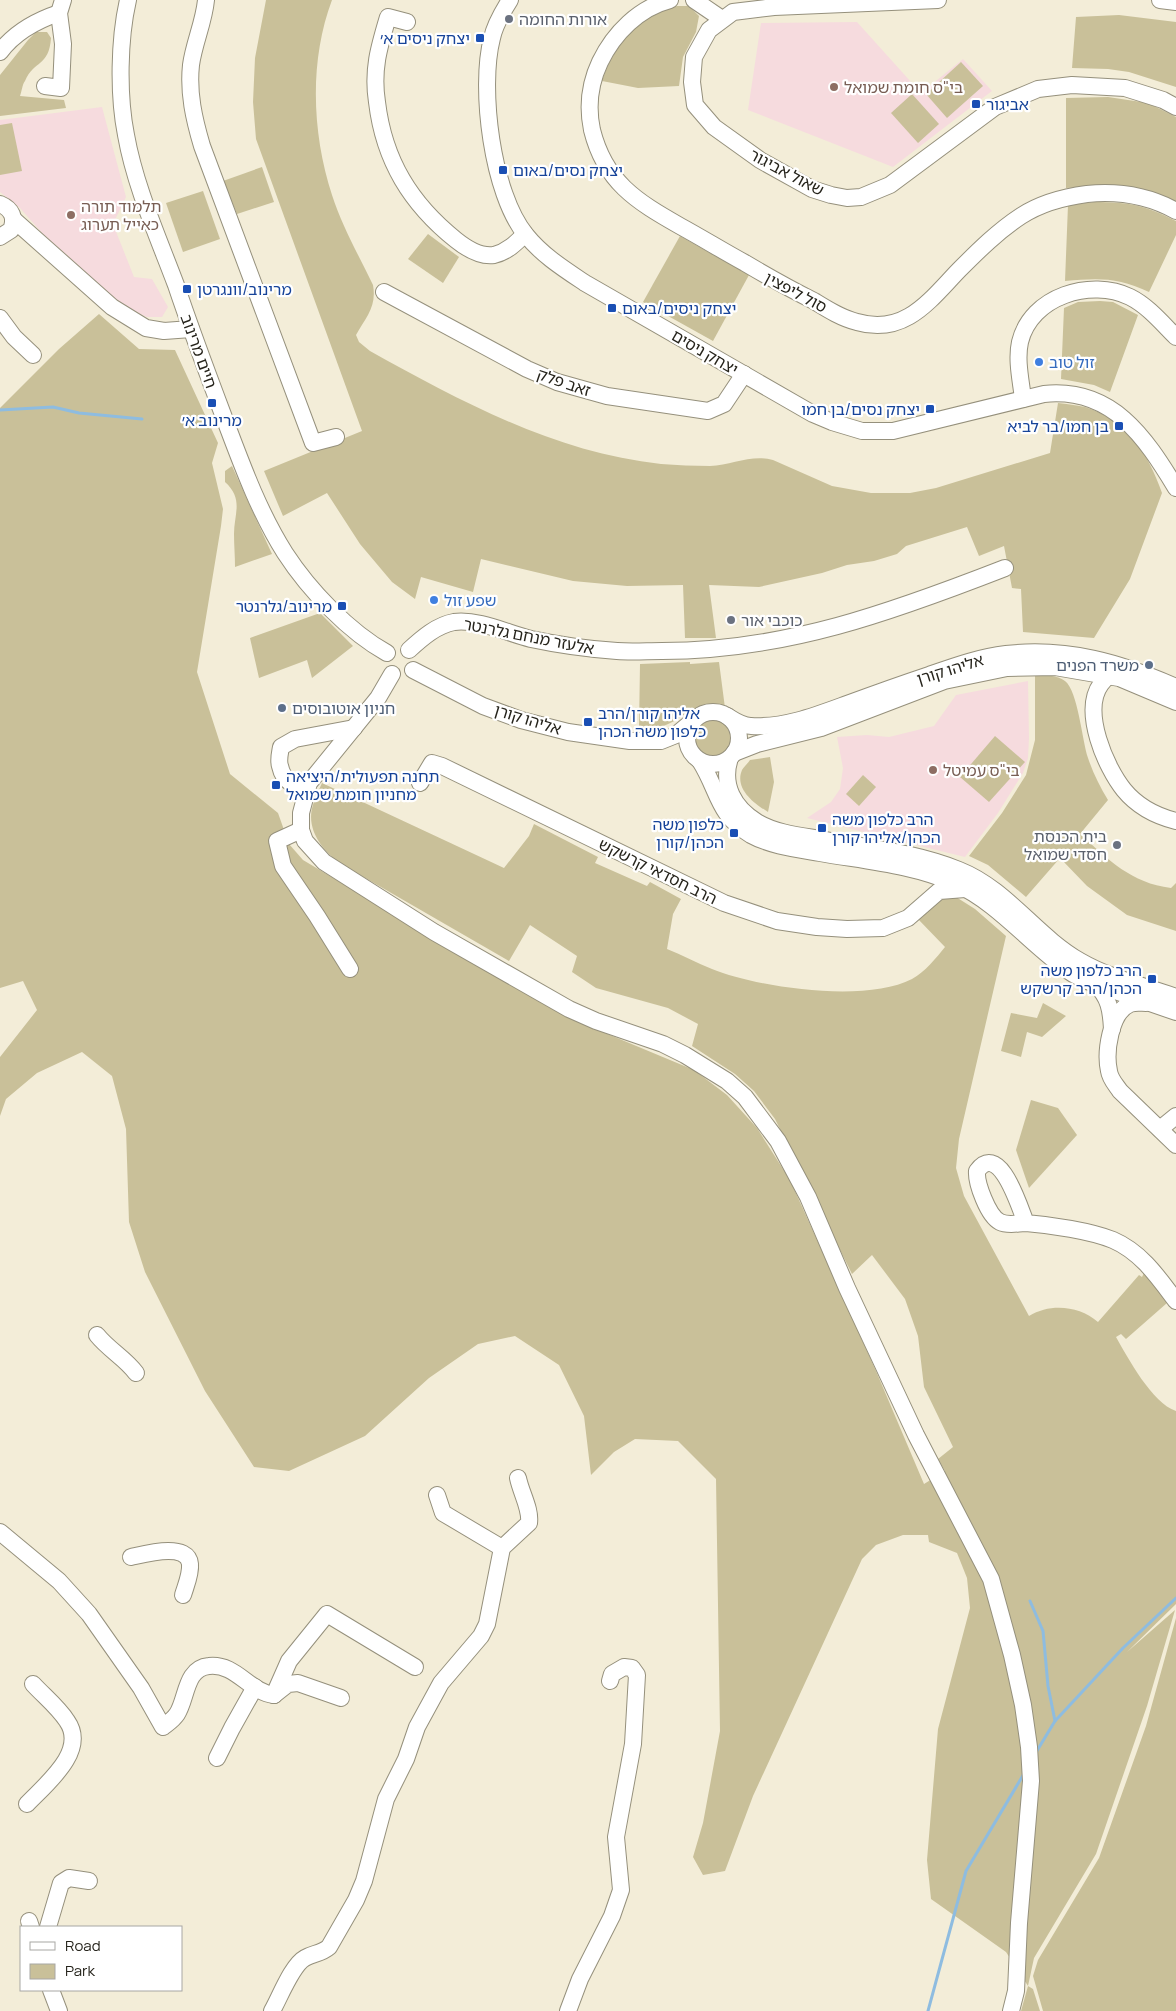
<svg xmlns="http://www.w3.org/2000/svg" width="1176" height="2011" font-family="Manrope,'Noto Sans Hebrew',sans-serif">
<rect width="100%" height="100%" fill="#f3edd8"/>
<g fill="#f6dbde">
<path d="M857,22L921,93L963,59L992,91L893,167L748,110L761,23Z"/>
<path d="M102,107L126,197L113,224L134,277L152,279L168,307L162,317H147L125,307L42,233L20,208L0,192V120Z"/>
<path d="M1028,681L1029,738L1028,758L1023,773L998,813L965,857L807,818L831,802L840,789L843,768L837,737L867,735L889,737L934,726L956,695Z"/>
</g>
<g fill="#c9c099">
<path d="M266,0H332C309,61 312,134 332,195C342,226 359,256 373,285C377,307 366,317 356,335L359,342L370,351C460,401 556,453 661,464C677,465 694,466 710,466C732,465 752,454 773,460L832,486L871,493H910L936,488L1050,453L1058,403C1067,404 1076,405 1085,407C1128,421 1148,453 1162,493L1130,579L1094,638L1023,632L1021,589L1012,588L1004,546L979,556L967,527L906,546L897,554L874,561L847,565L822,573L759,587L709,585L716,638H685L683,585L627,586L573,581L481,559L473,592L421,577L415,599L392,582L360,544L327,493L283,516L264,471L362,431L256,139L253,102L255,58Z"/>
<path d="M677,6H689L699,16L696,32L683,57L679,86L638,88L602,81C614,45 639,15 677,6Z"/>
<path d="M1119,15L1176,22V87L1129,72L1108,69L1072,68L1076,17Z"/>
<path d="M36,32H47L51,38C49,67 34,60 25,81C22,85 22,91 20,96L64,100L66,108L0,116V75L28,40Z"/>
<path d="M961,62L983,86L947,118L926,94Z"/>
<path d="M912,94L939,124L918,143L891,113Z"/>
<path d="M1108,97L1148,103L1176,117V202C1141,183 1104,186 1066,188V98Z"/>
<path d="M12,123L22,171L0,175V125Z"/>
<path d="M262,167L274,202L237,214L223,181Z"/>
<path d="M203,191L220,239L183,252L166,203Z"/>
<path d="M1094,202C1130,202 1144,205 1176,221V235L1149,292C1118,277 1098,278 1065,281L1068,205Z"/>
<path d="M428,234L459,257L443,283L408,259Z"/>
<path d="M680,236L749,275L713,341L643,302Z"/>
<path d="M1100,301L1113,302L1138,315L1110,392L1094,385L1061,379L1064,308L1078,302Z"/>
<path d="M99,314L139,349L175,350L218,443L212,463L223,509L221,526L197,672L230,774L278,813L289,844L303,860L555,1010L598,1030L694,1070L727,1095L757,1128L790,1180L876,1371L924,1484L945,1471L938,1459L953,1447L924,1387L918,1336L905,1299L872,1255L852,1274L775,1119L754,1091L735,1074L692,1046L698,1024L668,1008L596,988L572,972L577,956L530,925L509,961L341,864C323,851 305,829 313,805C315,797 319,790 322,783L504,868L529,836L534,824L598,857L595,863L647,886L650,882L681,899L673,914L667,949C682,955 697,963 712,969C759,988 866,1003 912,979C925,972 936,958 945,947L917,918L938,895L956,897L975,909L1006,936L959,1139L956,1168L964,1196L1029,1316C1051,1303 1079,1306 1098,1322L1139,1275L1142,1277L1144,1273L1156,1286L1167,1303L1126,1339L1121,1334L1116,1337C1128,1358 1152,1403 1176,1411V1604L1127,1652L1175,1610L1147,1706L1096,1854L1034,1958L1028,1986L1033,1989L1040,2011H1021L1028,1986L1006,1952L931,1899L927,1860L938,1729L970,1608L967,1578L957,1553L929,1542L928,1535H903L876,1545L862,1559L753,1796L725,1871L703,1875L693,1857L703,1823L720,1731L716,1479L678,1441L635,1439L614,1452L591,1475L584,1416L559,1365L515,1336L478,1344L429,1378L365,1436L289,1471L254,1467L205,1391L145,1272L129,1222L126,1129L112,1076L82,1052L37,1073L6,1099L0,1116V1057L37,1010L23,981L0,988V408L59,349Z"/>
<path d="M232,466L272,554L235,567C235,556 234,545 234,534C234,514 244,499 225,482V471Z"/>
<path d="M320,613L353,646L312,678L307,660L259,678L250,638Z"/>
<path d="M690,662V664L719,662L725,708C695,698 687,718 663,726C655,729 647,728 639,729L640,664Z"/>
<path d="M1035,675C1045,675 1057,675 1065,681C1078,691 1082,740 1088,758C1093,773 1100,787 1108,800L1080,834C1109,860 1131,883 1171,888L1176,883V931L1127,915L1087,886L1060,858L1026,897L988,865L969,856L1002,813L1026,775L1035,740Z"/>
<circle cx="712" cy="738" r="21"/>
<path d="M995,736L1025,762L989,802L960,777Z"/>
<path d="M770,757L774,782L768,812C755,804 734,789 742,770C744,767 748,763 750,760Z"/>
<path d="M863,775L876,787L859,806L846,794Z"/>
<path d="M1043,1003L1066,1016L1042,1037L1027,1032L1021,1057L1001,1051L1011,1013L1037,1018Z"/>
<path d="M1031,1100L1058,1108L1077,1135L1029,1188L1016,1150Z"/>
<path d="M1176,1618V2011H1043L1033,1976L1038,1960L1099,1858L1146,1726Z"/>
</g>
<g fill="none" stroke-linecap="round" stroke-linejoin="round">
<g stroke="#8ebce0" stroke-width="3">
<path d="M0,410L53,407L79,413L142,419"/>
<path d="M1030,1601L1043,1631L1048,1686L1055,1721L1035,1754"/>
<path d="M1055,1721L1123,1648L1176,1598"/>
<path d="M928,2011L966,1871L1025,1772"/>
</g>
<g stroke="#95907c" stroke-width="18">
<g id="minor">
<path d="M128,0C119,39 118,95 126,135C135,186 158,237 176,285C191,330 208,375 225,420C242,465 259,512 285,553C309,590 349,632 387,653"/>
<path d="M206,0C204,22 194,43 191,65C188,93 194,119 202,146L313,443L336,437"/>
<path d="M510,0C503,11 495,24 492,38C479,88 492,194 526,235C542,255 564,269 585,283L813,414L832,422L862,431H893L1044,394C1112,387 1145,437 1176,488"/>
<path d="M670,0C639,8 614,33 600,62C590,83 587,106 592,130C605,182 636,201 680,226C702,238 723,251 745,263C767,276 790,289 814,301C827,309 841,318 857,322C905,336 930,300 959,270C978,251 998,231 1021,216C1041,203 1064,197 1087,194C1117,191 1149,196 1176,211"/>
<path d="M694,0L722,19"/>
<path d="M938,0L774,7L733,12L709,30L694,57L692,82L695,105L714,127L760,160L812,189L831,195L847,198L861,197L890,185L995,107L1038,89L1072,85L1125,88L1163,100L1176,107"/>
<path d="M1160,0L1176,2"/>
<path d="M407,22L388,17C379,47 372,70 377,102C384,161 411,204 456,240C466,248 480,257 494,255C507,252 516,243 525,234"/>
<path d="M0,52C15,32 35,21 59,13"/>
<path d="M45,86L61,88L63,44L59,13L63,0"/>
<path d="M0,204C12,209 16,218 11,230L0,237"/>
<path d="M13,219L112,307L146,328L164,331L191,329"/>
<path d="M384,292L527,369L557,382L607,396L708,411L724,404L744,374"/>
<path d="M0,318L14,337L33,355"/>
<path d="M1023,399C1021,381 1016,360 1020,342C1031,296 1091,278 1130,297C1148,306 1162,323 1176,337"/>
<path d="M409,650C422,638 437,625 454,622C479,619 507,633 531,639C559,645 588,649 617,651C632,652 647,651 662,651C785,651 892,612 1005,568"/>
<path d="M413,670L483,706L521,720L568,732L630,741H661L676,735L694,720"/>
<path d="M392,674L378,698L309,783L301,813V830L305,841L324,862L434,932L569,1009L596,1021L663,1044L685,1055L727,1081L745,1097L778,1141L808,1197L847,1288L916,1435L991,1579L1012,1655L1023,1705L1029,1747L1031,1781L1019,1923L1016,1991L1011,2011"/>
<path d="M1109,676C1106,678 1103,681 1101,684C1081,711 1106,768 1124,790C1138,807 1156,816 1176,821"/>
<circle cx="713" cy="738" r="26"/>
<path d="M727,716C735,721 742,726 751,726C784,728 817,715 847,704C874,694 902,684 929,675C955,666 980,657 1006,654C1068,647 1121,663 1176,687"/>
<path d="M734,753L757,744L821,728L944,681L1007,668L1055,667L1119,678L1176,702"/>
<path d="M730,758C721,785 734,808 757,822C777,834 804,836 826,840C871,848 917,853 959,870C1007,889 1036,936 1080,961C1109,978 1145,986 1176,997"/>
<path d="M700,761C719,791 717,815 751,835C771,846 797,849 820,853C865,861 914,865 956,884C997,902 1032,946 1070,972C1083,981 1100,986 1115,991C1135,998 1156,1005 1176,1012"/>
<path d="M309,783C295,791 283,780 280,766C278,760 280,753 281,747L295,739L354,728"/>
<path d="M420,783L432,763L442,766L724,903L777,921L817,927L847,929L883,928L908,918L939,891L965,889"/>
<path d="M301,830L277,841L283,866L317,916L350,969"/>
<path d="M1095,984C1109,997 1111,1010 1112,1029"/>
<path d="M1146,1003C1141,1003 1135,1002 1130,1004C1110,1012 1105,1053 1109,1071C1110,1079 1116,1085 1120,1091L1176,1145"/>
<path d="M1160,1129L1176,1116"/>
<path d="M1026,1223C1020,1209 1000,1140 977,1171C976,1183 988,1216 1000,1222C1008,1226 1018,1223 1026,1223C1051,1225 1091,1231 1113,1240C1141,1252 1158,1277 1176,1301"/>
<path d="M97,1335C109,1350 125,1358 136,1373"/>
<path d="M437,1495L443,1513L502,1548"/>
<path d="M0,1532L59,1581L89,1614L141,1688L163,1727C168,1723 173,1720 177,1714C187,1699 185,1668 209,1666C236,1663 249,1692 274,1695"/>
<path d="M131,1557C145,1554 188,1542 190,1564C191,1574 186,1585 183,1595"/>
<path d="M274,1695L289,1661L327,1614L415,1667"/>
<path d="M274,1695L288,1684L298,1683L341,1698"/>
<path d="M217,1758L232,1728L255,1687"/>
<path d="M27,1804C46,1784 88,1751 67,1721C58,1707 44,1696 33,1684"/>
<path d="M29,1921L31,1927"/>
<path d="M48,1927L61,1883L69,1878L89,1881"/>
<path d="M51,1990L59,2011"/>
<path d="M272,2011C280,1997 292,1965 305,1958C313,1953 321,1954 329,1947L356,1900L364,1881L386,1799L406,1759L417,1727L441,1683L481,1636L487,1624L502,1548L529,1523C531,1509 521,1493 518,1478"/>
<path d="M568,2011L580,1979L612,1916L621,1890L616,1837L633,1744L637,1675L632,1668L624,1667L612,1674L610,1681"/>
</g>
</g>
<use href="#minor" stroke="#fff" stroke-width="16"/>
</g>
<g fill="#6b7280" stroke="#fff" stroke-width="2">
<circle cx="509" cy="19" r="5"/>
<circle cx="731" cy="620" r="5"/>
<circle cx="1117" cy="845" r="5"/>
</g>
<g fill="#1a4fb4" stroke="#fff" stroke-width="2">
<rect x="475" y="33" width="10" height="10" rx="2.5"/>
<rect x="971" y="99" width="10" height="10" rx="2.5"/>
<rect x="498" y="165" width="10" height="10" rx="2.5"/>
<rect x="182" y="284" width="10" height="10" rx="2.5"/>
<rect x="607" y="303" width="10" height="10" rx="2.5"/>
<rect x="207" y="398" width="10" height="10" rx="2.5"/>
<rect x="925" y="404" width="10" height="10" rx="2.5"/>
<rect x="1114" y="421" width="10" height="10" rx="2.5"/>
<rect x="337" y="601" width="10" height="10" rx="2.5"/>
<rect x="583" y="717" width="10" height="10" rx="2.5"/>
<rect x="271" y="780" width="10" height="10" rx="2.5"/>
<rect x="817" y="823" width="10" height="10" rx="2.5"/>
<rect x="729" y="828" width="10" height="10" rx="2.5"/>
<rect x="1147" y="974" width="10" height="10" rx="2.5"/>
</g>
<g fill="#8d6e63" stroke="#fff" stroke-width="2">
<circle cx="834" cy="87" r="5"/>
<circle cx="71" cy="215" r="5"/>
<circle cx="933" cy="770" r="5"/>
</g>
<g fill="#3f7fe0" stroke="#fff" stroke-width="2">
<circle cx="1039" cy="362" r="5"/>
<circle cx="434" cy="600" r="5"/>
</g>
<g fill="#5c6f8a" stroke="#fff" stroke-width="2">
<circle cx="1149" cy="665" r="5"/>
<circle cx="282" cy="708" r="5"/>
</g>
<g text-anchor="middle" stroke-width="4.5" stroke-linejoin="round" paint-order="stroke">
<g font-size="16" fill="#5b616d" stroke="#fff" text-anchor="start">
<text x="519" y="25">אורות החומה</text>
<text x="741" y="626">כוכבי אור</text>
<text x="1107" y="842" text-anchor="end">בית הכנסת<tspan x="1107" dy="18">חסדי שמואל</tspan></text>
</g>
<g font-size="16" fill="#164399" stroke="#fff" text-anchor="start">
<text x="470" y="44" text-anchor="end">יצחק ניסים א׳</text>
<text x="986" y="110">אביגור</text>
<text x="513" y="176">יצחק נסים/באום</text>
<text x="197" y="295">מרינוב/וונגרטן</text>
<text x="622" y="314">יצחק ניסים/באום</text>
<text x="920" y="415" text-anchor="end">יצחק נסים/בן חמו</text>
<text x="212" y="426" text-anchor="middle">מרינוב א׳</text>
<text x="1109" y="432" text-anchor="end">בן חמו/בר לביא</text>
<text x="332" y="612" text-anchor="end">מרינוב/גלרנטר</text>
<text x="598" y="719">אליהו קורן/הרב<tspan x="598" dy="18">כלפון משה הכהן</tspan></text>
<text x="286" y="782">תחנה תפעולית/היציאה<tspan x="286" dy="18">מחניון חומת שמואל</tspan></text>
<text x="832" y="825">הרב כלפון משה<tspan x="832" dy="18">הכהן/אליהו קורן</tspan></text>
<text x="724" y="830" text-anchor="end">כלפון משה<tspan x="724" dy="18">הכהן/קורן</tspan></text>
<text x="1142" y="976" text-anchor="end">הרב כלפון משה<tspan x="1142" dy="18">הכהן/הרב קרשקש</tspan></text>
</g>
<g font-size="16" fill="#785e54" stroke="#fff" text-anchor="start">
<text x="844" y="93">בי"ס חומת שמואל</text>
<text x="81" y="212">תלמוד תורה<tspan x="81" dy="18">כאייל תערוג</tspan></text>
<text x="943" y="776">בי"ס עמיטל</text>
</g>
<g font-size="16" fill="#26241c" stroke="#fff">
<text transform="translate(787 172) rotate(28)" y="6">שאול אביגור</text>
<text transform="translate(796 292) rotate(28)" y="6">סול ליפצין</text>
<text transform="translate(199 351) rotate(70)" y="6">חיים מרינוב</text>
<text transform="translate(705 352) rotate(30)" y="6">יצחק ניסים</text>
<text transform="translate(564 382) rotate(19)" y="6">זאב פלק</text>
<text transform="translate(529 636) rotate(11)" y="6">אלעזר מנחם גלרנטר</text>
<text transform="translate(950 669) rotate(-17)" y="6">אליהו קורן</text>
<text transform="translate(528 719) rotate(17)" y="6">אליהו קורן</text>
<text transform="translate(658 871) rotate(26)" y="6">הרב חסדאי קרשקש</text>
</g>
<g font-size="16" fill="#366cbe" stroke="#fff" text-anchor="start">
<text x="1049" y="368">זול טוב</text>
<text x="444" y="606">שפע זול</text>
</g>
<g font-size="16" fill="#4e5e75" stroke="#fff" text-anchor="end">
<text x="1139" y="671">משרד הפנים</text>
<text x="292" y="714" text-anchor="start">חניון אוטובוסים</text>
</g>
</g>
<rect x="20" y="1926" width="162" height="65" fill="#ffffff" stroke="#a8a7a4"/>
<rect x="30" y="1942" width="25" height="8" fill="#ffffff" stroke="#a8a7a4"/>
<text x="65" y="1951" font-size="15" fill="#26241c">Road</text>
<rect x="30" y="1964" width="25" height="15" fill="#c9c099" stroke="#a8a7a4"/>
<text x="65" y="1976" font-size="15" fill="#26241c">Park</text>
</svg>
